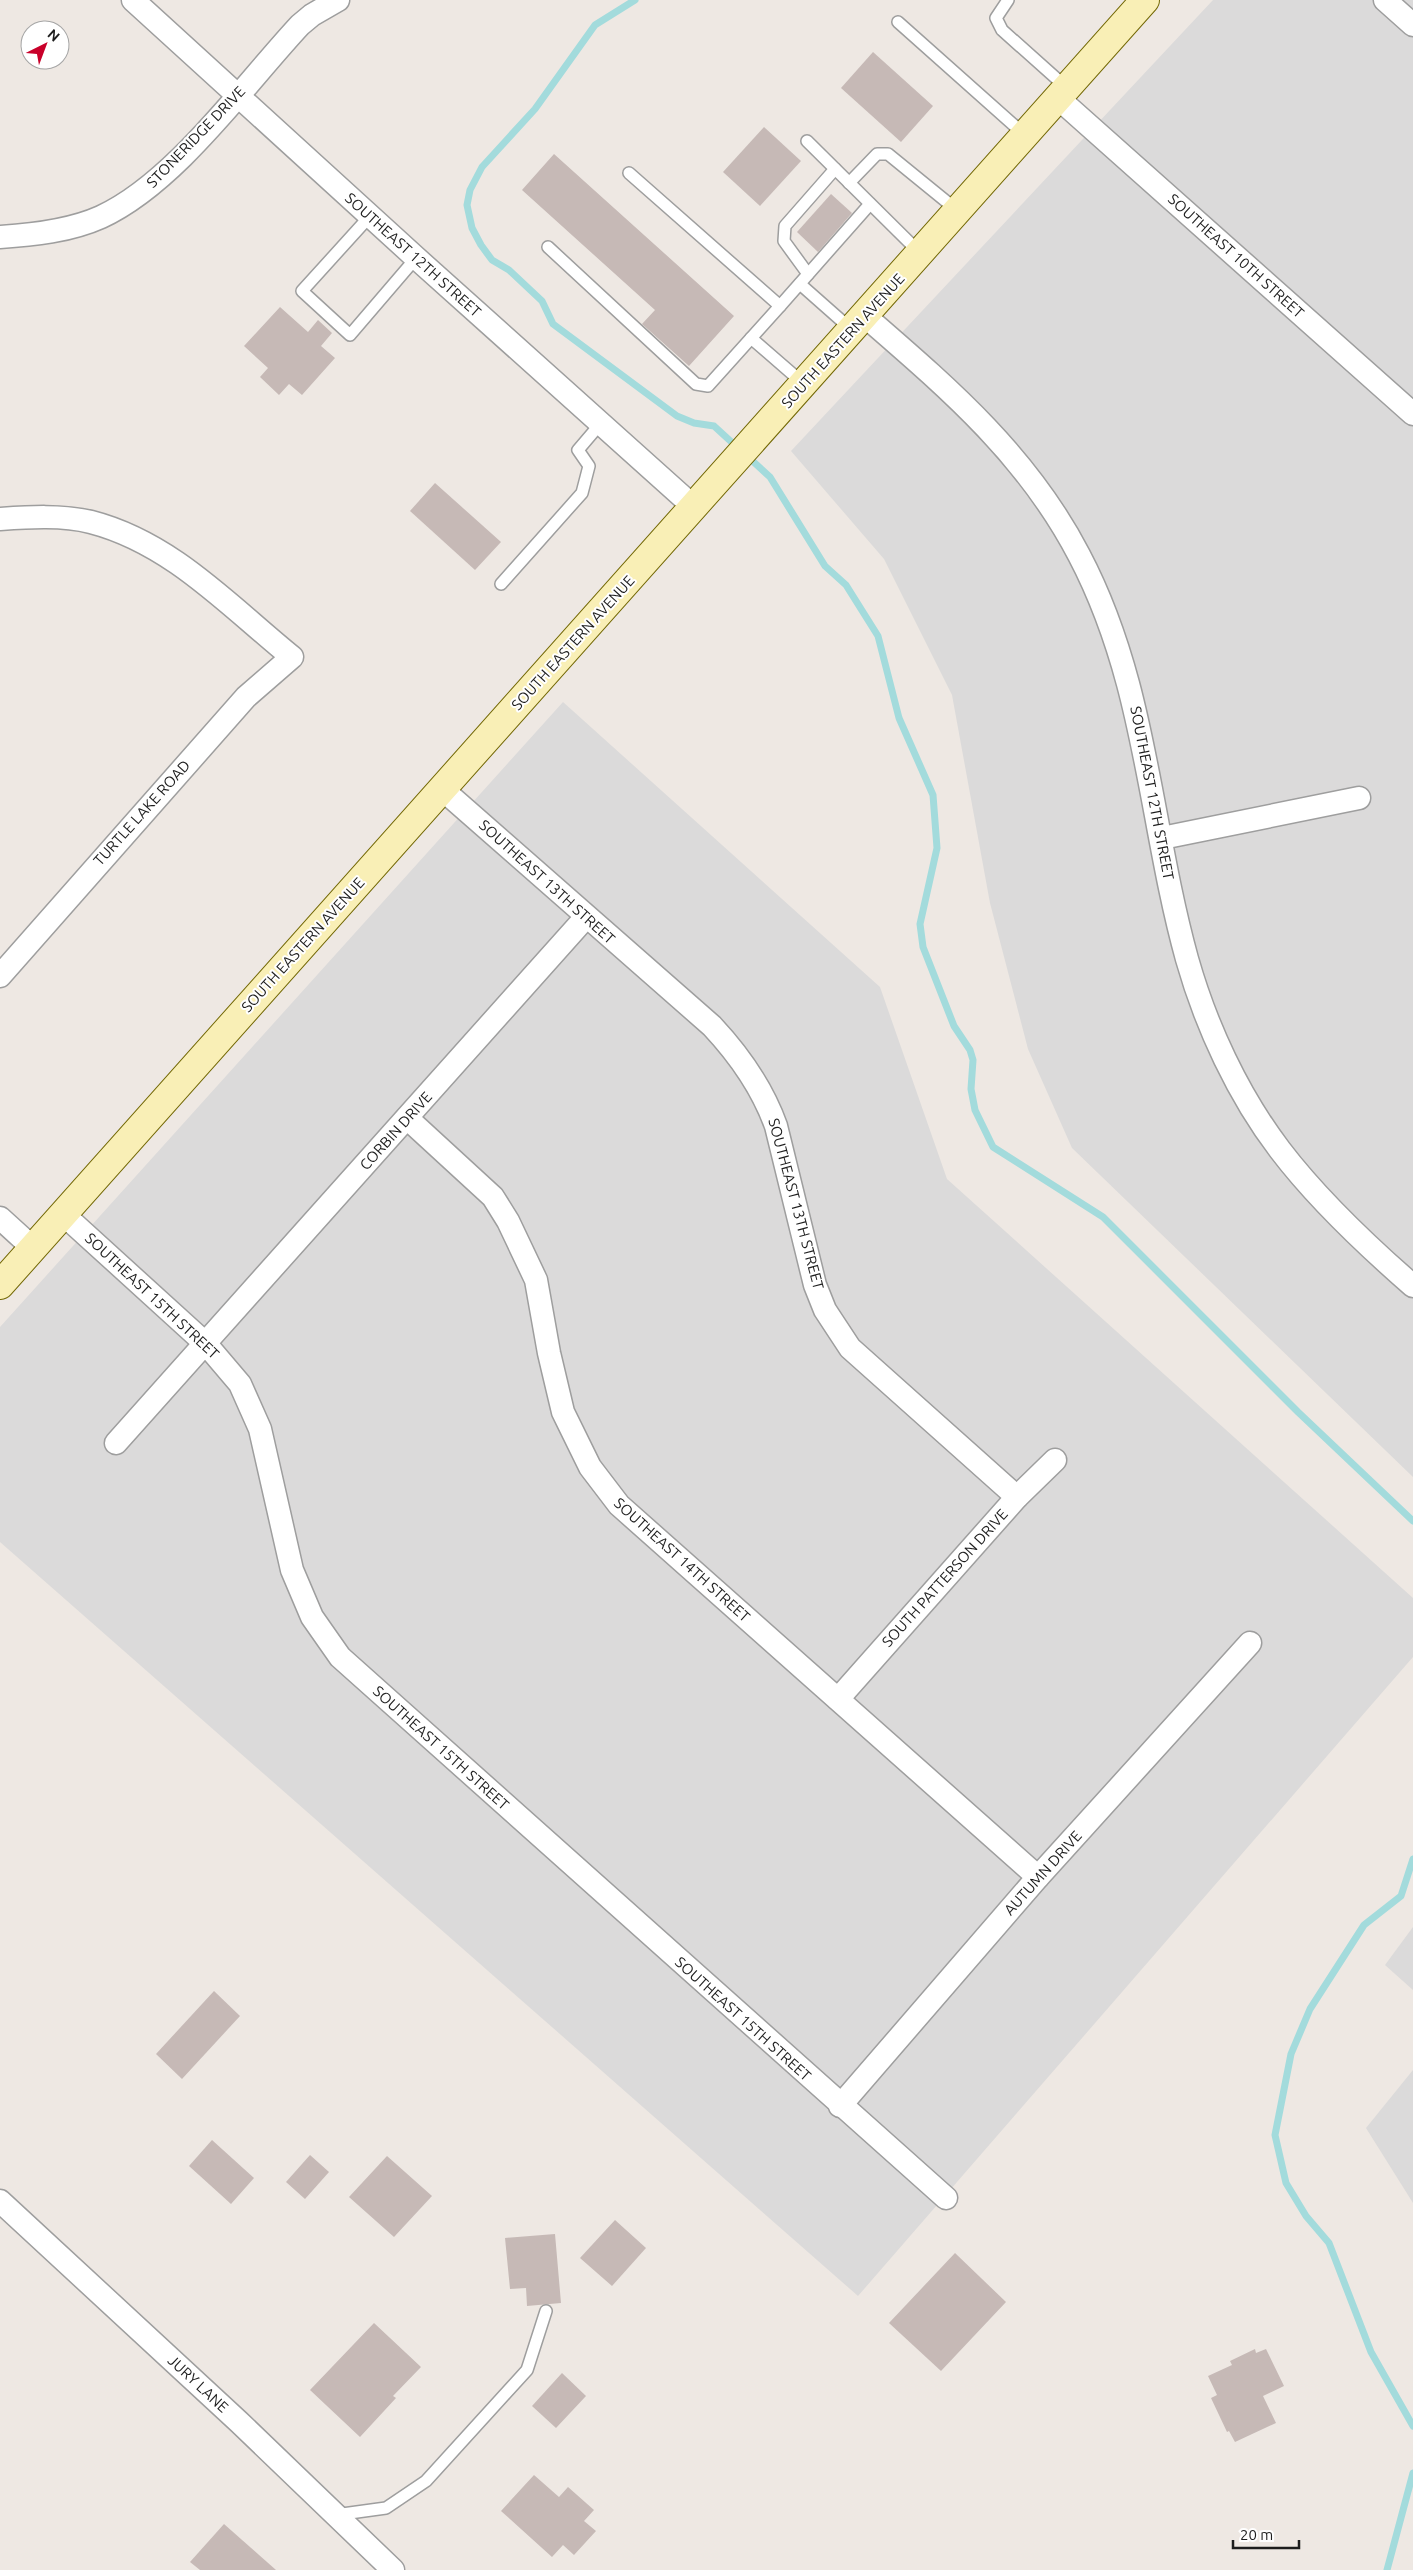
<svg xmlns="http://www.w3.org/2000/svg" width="1413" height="2570" font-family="Ubuntu,sans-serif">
<rect width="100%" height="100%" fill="#eee8e3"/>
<g fill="#dbdada">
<path d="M1213,0H1413V1477L1072,1148L1028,1049L990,903L952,695L884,559L791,451Z"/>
<path d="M563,702L880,987L947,1179L1413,1598V1657L858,2296L0,1542V1327Z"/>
<path d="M1413,1927V1990L1385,1965Z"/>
<path d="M1413,2070V2203L1366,2128Z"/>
</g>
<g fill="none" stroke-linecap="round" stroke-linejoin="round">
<g stroke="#a3dbdc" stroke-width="7">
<path d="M635,0L595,25L535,109L482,167L470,190L467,205L472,228L481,245L492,260L509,270L542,301L553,324L677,416L694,423L714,426L738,448"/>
<path d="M746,455L770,477L825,566L846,585L878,636L899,718L933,795L937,848L920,924L923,947L954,1026L970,1050L973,1060L971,1089L975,1110L993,1147L1103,1217L1298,1412L1413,1521"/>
<path d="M1413,1859L1401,1896L1364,1925L1310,2009L1291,2054L1275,2135L1286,2183L1306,2216L1329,2243L1371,2352L1413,2426"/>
<path d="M1387,2570L1413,2473"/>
</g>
</g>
<g fill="#c6b9b6">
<path d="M873,52L933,106L901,142L841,88Z"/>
<path d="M764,127L801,161L760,206L723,172Z"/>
<path d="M554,154L734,316L689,366L642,324L655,310L522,190Z"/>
<path d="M831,194L852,213L818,252L797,232Z"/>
<path d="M280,307L308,332L318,320L332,333L321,346L335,358L302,395L289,384L279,395L260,377L268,368L244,346Z"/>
<path d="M435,483L501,542L475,570L410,511Z"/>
<path d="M214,1991L240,2016L182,2079L156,2054Z"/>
<path d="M212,2140L254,2178L231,2204L189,2166Z"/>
<path d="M310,2155L329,2172L305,2199L286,2182Z"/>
<path d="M387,2156L432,2196L394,2237L349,2197Z"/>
<path d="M615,2220L646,2248L612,2286L580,2258Z"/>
<path d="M555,2234L561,2303L527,2306L526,2288L510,2289L505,2238Z"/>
<path d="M955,2253L1006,2302L941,2371L889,2323Z"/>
<path d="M374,2323L421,2367L393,2396L396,2398L360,2437L310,2390Z"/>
<path d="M1255,2349L1256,2353L1266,2349L1284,2386L1263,2396L1276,2423L1235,2442L1229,2431L1227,2432L1211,2398L1217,2395L1208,2376L1232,2365L1230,2361Z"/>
<path d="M562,2373L586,2396L556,2428L532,2406Z"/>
<path d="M534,2475L559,2497L568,2487L594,2510L584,2521L596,2531L574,2555L563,2545L552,2557L501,2511Z"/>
<path d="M224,2524L276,2570H200L190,2562Z"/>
</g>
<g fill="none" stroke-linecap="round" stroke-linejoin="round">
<g stroke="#9e9e9e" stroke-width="14">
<g id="lane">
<path d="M1008,0L996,18L1002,30L1067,88"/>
<path d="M898,22L1025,135"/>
<path d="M807,141L921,254"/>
<path d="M849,183L877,154H888L958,211"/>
<path d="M370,216L302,291L350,335L416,258"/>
<path d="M548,247L696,384L708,386L780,306L629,173"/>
<path d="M808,274L784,241L785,226L835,169"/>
<path d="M800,284L852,330"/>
<path d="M780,306L870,204"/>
<path d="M751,338L804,384"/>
<path d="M501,584L582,493L589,466L578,450L601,423"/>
<path d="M335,2515L386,2508L426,2481L527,2370L546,2311"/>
</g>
</g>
<g stroke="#9e9e9e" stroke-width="25">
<g id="street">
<path d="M133,0L414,256L695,508"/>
<path d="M1385,0L1413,25"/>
<path d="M1058,98L1413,414"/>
<path d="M0,237C33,235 70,231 101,217C175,183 244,85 300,25L312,15L338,0"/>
<path d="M865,316C948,388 1027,455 1079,555C1147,684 1149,822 1187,959C1206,1026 1238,1095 1280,1150C1318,1200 1366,1245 1413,1286"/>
<path d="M0,519C30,517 62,515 91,522C172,543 229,606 292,657L246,697L0,976"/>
<path d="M442,789L712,1026C740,1056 762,1087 776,1126L815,1285L825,1310L850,1348L1017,1497"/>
<path d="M1162,838L1359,798"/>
<path d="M407,1118L493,1197L508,1221L536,1280L549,1353L563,1412L590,1467L619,1505L1038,1877"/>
<path d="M63,1214L206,1344L240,1384L260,1429L292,1570L312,1617L340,1657L946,2198"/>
<path d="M0,1218L33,1248"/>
<path d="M116,1443L586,917"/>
<path d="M838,1699L1017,1497L1055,1460"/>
<path d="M840,2106L1038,1877L1250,1643"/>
<path d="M0,2201L239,2422L393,2570"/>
</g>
</g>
<g stroke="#736805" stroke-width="30">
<path id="secondary" d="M0,1285L1145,0"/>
</g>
<use href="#lane" stroke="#fff" stroke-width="11"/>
<use href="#street" stroke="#fff" stroke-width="22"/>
<use href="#secondary" stroke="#f9efb6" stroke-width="28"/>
</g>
<g text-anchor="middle" stroke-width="4" stroke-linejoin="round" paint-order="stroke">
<g font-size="15" fill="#1d1d1d" stroke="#fff">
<text transform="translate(196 137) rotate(-46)" y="5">STONERIDGE DRIVE</text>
<text transform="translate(413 255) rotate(42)" y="5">SOUTHEAST 12TH STREET</text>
<text transform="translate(1236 256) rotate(42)" y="5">SOUTHEAST 10TH STREET</text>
<text transform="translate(843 341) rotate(-48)" y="5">SOUTH EASTERN AVENUE</text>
<text transform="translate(573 643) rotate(-48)" y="5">SOUTH EASTERN AVENUE</text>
<text transform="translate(1152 793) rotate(79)" y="5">SOUTHEAST 12TH STREET</text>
<text transform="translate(142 813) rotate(-48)" y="5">TURTLE LAKE ROAD</text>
<text transform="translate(547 882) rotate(42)" y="5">SOUTHEAST 13TH STREET</text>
<text transform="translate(303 945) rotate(-48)" y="5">SOUTH EASTERN AVENUE</text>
<text transform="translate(396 1131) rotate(-48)" y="5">CORBIN DRIVE</text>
<text transform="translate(796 1204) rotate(75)" y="5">SOUTHEAST 13TH STREET</text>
<text transform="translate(152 1296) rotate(43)" y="5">SOUTHEAST 15TH STREET</text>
<text transform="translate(682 1560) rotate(42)" y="5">SOUTHEAST 14TH STREET</text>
<text transform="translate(945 1578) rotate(-48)" y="5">SOUTH PATTERSON DRIVE</text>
<text transform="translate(441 1748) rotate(42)" y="5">SOUTHEAST 15TH STREET</text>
<text transform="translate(1043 1873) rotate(-48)" y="5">AUTUMN DRIVE</text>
<text transform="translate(743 2019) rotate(42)" y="5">SOUTHEAST 15TH STREET</text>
<text transform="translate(198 2384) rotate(43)" y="5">JURY LANE</text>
</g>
</g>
<g transform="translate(45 45) rotate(42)"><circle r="24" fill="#ffffff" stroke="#a5a5a5"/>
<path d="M0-4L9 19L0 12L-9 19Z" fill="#c9002a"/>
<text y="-8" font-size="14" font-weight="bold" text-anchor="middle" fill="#1d1d1d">N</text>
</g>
<path d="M1233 2540v8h66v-8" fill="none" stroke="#1d1d1d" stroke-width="2.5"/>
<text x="1240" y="2540" font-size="15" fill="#1d1d1d" stroke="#ffffff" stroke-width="4" paint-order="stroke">20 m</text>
</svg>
